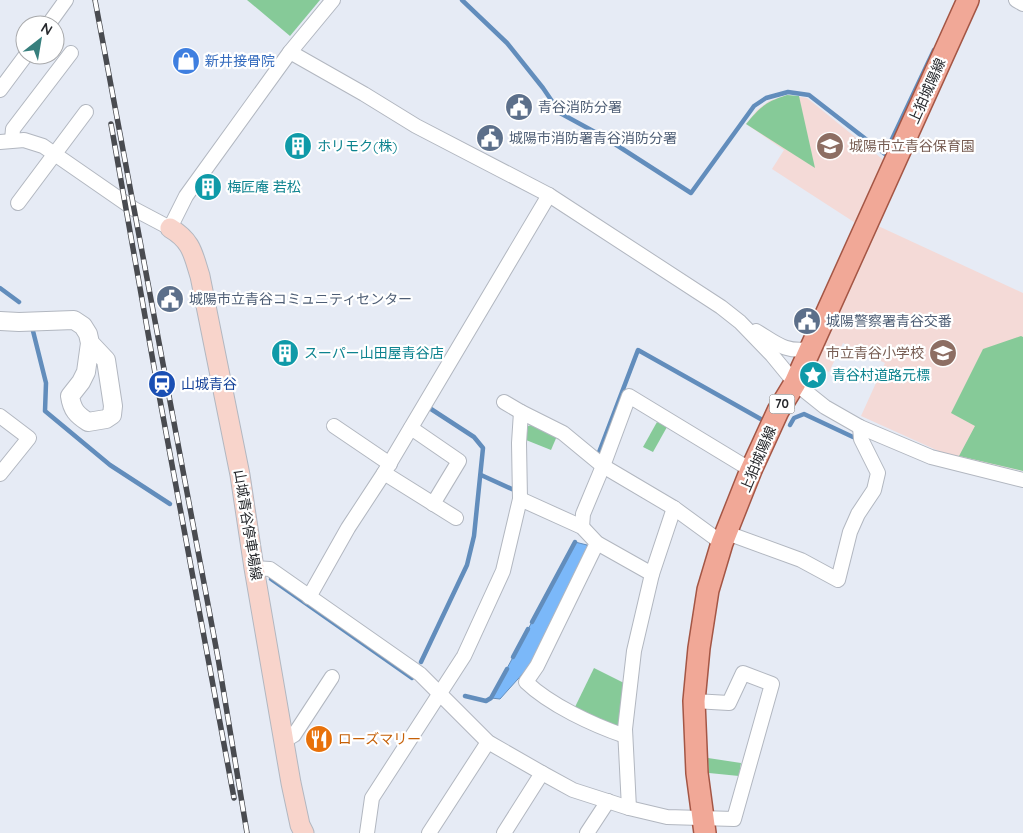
<svg xmlns="http://www.w3.org/2000/svg" width="1023" height="833" font-family="Quicksand,'Noto Sans JP',sans-serif">
<rect width="100%" height="100%" fill="#e6ebf5"/>
<g fill="#f4dad7">
<path d="M787,95L807,98L886,162L857,224L772,169L784,150L746,124L757,110L769,101Z"/>
<path d="M876,225L1023,293V471L943,453L861,416L885,363L843,343L829,372L813,364Z"/>
</g>
<g fill="#86ca98">
<path d="M247,0H320L290,36Z"/>
<path d="M787,95L799,96L815,168L746,124C760,107 765,102 787,95Z"/>
<path d="M1021,336L1023,337V471L959,456L975,426L951,413L983,349Z"/>
<path d="M657,422L667,427L653,452L643,447Z"/>
<path d="M535,424L557,436L551,450L526,440L528,426Z"/>
<path d="M594,668L626,684L621,730L575,707Z"/>
<path d="M708,758L741,763L739,776L709,773Z"/>
</g>
<path fill="#7bb8f9" stroke="#628dbc" d="M575,542L587,545L589,551L535,660L500,699L491,698Z"/>
<g fill="none" stroke-linecap="round" stroke-linejoin="round">
<g stroke="#628dbc" stroke-width="4.5">
<path d="M462,0L507,43L543,88L560,113L604,137L691,193L754,106L766,98L788,92L809,95L885,154L934,50"/>
<path d="M0,288L19,302"/>
<path d="M33,331L46,383L45,411L110,465L170,504"/>
<path d="M790,425L794,418L804,414L853,437"/>
<path d="M598,455L638,350L766,422"/>
<path d="M481,475L514,490"/>
<path d="M271,579L412,678"/>
<path d="M532,622L575,542"/>
<path d="M513,657L528,629"/>
<path d="M421,662L467,565L474,536L483,448L474,437L431,409"/>
<path d="M465,696L486,701L491,698L507,669"/>
</g>
<g stroke="#b2b7c0" stroke-width="16">
<g id="minor">
<path d="M1016,0L1023,4"/>
<path d="M48,25L66,0"/>
<path d="M290,52L364,94L416,126L549,195L721,307L740,322L772,355L795,383L825,407L860,427L931,457L1023,480"/>
<path d="M0,90L26,55"/>
<path d="M12,140L13,129L71,53"/>
<path d="M0,142L24,140L43,146L134,209L170,228L186,196L290,52L333,0"/>
<path d="M18,203L86,112"/>
<path d="M756,331C776,343 785,353 810,349"/>
<path d="M504,402L521,412"/>
<path d="M0,416L29,438L0,474"/>
<path d="M334,426L390,464"/>
<path d="M411,428L459,461L433,504"/>
<path d="M384,473L456,518"/>
<path d="M520,499L582,527L597,543L652,574"/>
<path d="M582,527L583,514L603,466L629,396L751,470"/>
<path d="M727,533L801,560L838,580L850,532L858,514L874,490L878,473L861,439L860,427"/>
<path d="M597,543L537,666L526,682C550,705 593,725 625,736"/>
<path d="M254,568L270,569L420,674L488,742L542,773L573,790L629,808L667,817L734,819L772,684L743,673L729,703L694,701"/>
<path d="M309,597L348,528L384,473L549,195"/>
<path d="M284,741L294,735L332,677"/>
<path d="M629,808L625,729L634,651L652,574L674,508"/>
<path d="M367,833L372,798L464,656L503,571L520,499L519,443L521,412L563,433L603,466L674,508L722,543"/>
<path d="M429,833L488,742"/>
<path d="M504,833L542,773"/>
<path d="M587,833L608,801"/>
</g>
</g>
<g stroke="#b2b7c0" stroke-width="20">
<path id="tertiary" d="M0,321L19,322L74,320L83,326L88,334L90,343L86,372L81,382L70,396C72,410 77,415 88,422L106,419L112,415L113,406L106,360L90,343"/>
</g>
<g stroke="#b2b7c0" stroke-width="21">
<path id="secondary" d="M170,228C192,241 193,254 200,276L240,475L254,568L291,783L300,825L304,833"/>
</g>
<g stroke="#a45645" stroke-width="24">
<path id="primary" d="M705,833L697,773L694,701L699,648L708,590L722,543L751,470L778,411L795,383L968,0"/>
</g>
<use href="#minor" stroke="#fff" stroke-width="14"/>
<use href="#tertiary" stroke="#fff" stroke-width="18"/>
<use href="#secondary" stroke="#f8d4cb" stroke-width="19"/>
<use href="#primary" stroke="#f1a897" stroke-width="21"/>
<g stroke="#494b50" stroke-width="5.5">
<g id="rail">
<path d="M95,0L218,658L247,833"/>
<path d="M111,124L157,384L234,798"/>
</g>
</g>
<use href="#rail" stroke="#fff" stroke-width="4" stroke-dasharray="11" stroke-linecap="butt"/>
</g>
<defs>
<g id="shop-disc" transform="scale(1.4375)"><circle r="9.5" fill="#3f7fe0" stroke="#fff"/><path d="M-5-2.5h2.3a2.7 3.5 0 0 1 5.4 0H5L5.5 6h-11ZM-1.5-2.5h3a1.5 2.3 0 0 0-3 0Z" fill="#fff"/></g>
<g id="civic-disc" transform="scale(1.4375)"><circle r="9.5" fill="#5c6f8a" stroke="#fff"/><path d="M-.6-6.5H3V-4.5H.6V-3L4-1V1h2V6H-6V1h2V-1L-.6-3ZM-1.2 2.5V6h2.4V2.5Z" fill="#fff"/></g>
<g id="building-disc" transform="scale(1.4375)"><circle r="9.5" fill="#0f9aa8" stroke="#fff"/><path d="M-4-6H4V6H1V3H-1V6H-4ZM-2.5-4.3h1.7v1.8h-1.7ZM.8-4.3h1.7v1.8H.8ZM-2.5-1h1.7V.8h-1.7ZM.8-1h1.7V.8H.8Z" fill="#fff"/></g>
<g id="school-disc" transform="scale(1.4375)"><circle r="9.5" fill="#8d6e63" stroke="#fff"/><path d="M0-5L7-2L0 1L-7-2ZM-4 1L0 2.5L4 1V4Q0 6-4 4Z" fill="#fff"/></g>
<g id="sight-disc" transform="scale(1.4375)"><circle r="9.5" fill="#0f9aa8" stroke="#fff"/><path d="M0-6L1.8-2.2L6-1.7L2.9 1.2L3.7 5.4L0 3.3L-3.7 5.4L-2.9 1.2L-6-1.7L-1.8-2.2Z" fill="#fff"/></g>
<g id="station-disc" transform="scale(1.4375)"><circle r="9.5" fill="#1a4fb4" stroke="#fff"/><path d="M-3-6H3Q5-6 5-4V2Q5 4 3 4L4.5 6H3L1.5 4h-3L-3 6H-4.5L-3 4Q-5 4-5 2V-4Q-5-6-3-6ZM-3.5-4v3h7v-3ZM-3.5 1v1.5H-2V1ZM2 1v1.5H3.5V1Z" fill="#fff"/></g>
<g id="restaurant-disc" transform="scale(1.4375)"><circle r="9.5" fill="#e8710a" stroke="#fff"/><path d="M-5-6h1v4h1v-4h1v4h1v-4h1v5L-1.5 .5V6h-2V.5L-5-1ZM5-6V6H3V1.5H1.5Q1.5-4 5-6Z" fill="#fff"/></g>
</defs>
<g fill-rule="evenodd">
<use href="#shop-disc" x="186" y="61"/>
<use href="#civic-disc" x="519" y="107"/>
<use href="#civic-disc" x="490" y="138"/>
<use href="#building-disc" x="298" y="146"/>
<use href="#school-disc" x="830" y="146"/>
<use href="#building-disc" x="208" y="187"/>
<use href="#civic-disc" x="170" y="299"/>
<use href="#civic-disc" x="807" y="321"/>
<use href="#building-disc" x="285" y="353"/>
<use href="#school-disc" x="943" y="353"/>
<use href="#sight-disc" x="813" y="375"/>
<use href="#station-disc" x="162" y="384"/>
<use href="#restaurant-disc" x="319" y="739"/>
</g>
<g text-anchor="middle" stroke-width="4.5" stroke-linejoin="round" paint-order="stroke">
<rect fill="#fff" stroke="#67686b" stroke-width="1" x="769.5" y="394.5" width="25" height="19" rx="4"/>
<g font-size="12" font-weight="bold" fill="#26282c">
<text x="782" y="408">70</text>
</g>
<g font-size="14" fill="#366cbe" stroke="#fff" text-anchor="start">
<text x="205" y="66">新井接骨院</text>
</g>
<g font-size="14" fill="#26282c" stroke="#fff">
<text transform="translate(927 91) rotate(-66)" y="5">上狛城陽線</text>
<text transform="translate(758 459) rotate(-67)" y="5">上狛城陽線</text>
<text transform="translate(248 525) rotate(81)" y="5">山城青谷停車場線</text>
</g>
<g font-size="14" fill="#4e5e75" stroke="#fff" text-anchor="start">
<text x="538" y="112">青谷消防分署</text>
<text x="509" y="143">城陽市消防署青谷消防分署</text>
<text x="189" y="304">城陽市立青谷コミュニティセンター</text>
<text x="826" y="326">城陽警察署青谷交番</text>
</g>
<g font-size="14" fill="#0d838f" stroke="#fff" text-anchor="start">
<text x="317" y="151">ホリモク(株)</text>
<text x="227" y="192">梅匠庵 若松</text>
<text x="304" y="358">スーパー山田屋青谷店</text>
<text x="832" y="380">青谷村道路元標</text>
</g>
<g font-size="14" fill="#785e54" stroke="#fff" text-anchor="start">
<text x="849" y="151">城陽市立青谷保育園</text>
<text x="924" y="358" text-anchor="end">市立青谷小学校</text>
</g>
<g font-size="14" fill="#164399" stroke="#fff" text-anchor="start">
<text x="181" y="389">山城青谷</text>
</g>
<g font-size="14" fill="#c56008" stroke="#fff" text-anchor="start">
<text x="338" y="744">ローズマリー</text>
</g>
</g>
<g transform="translate(40 40) rotate(31)"><circle r="24" fill="#ffffff" stroke="#a8a9ab"/>
<path d="M0-4L9 19L0 12L-9 19Z" fill="#377f7d"/>
<text y="-8" font-size="14" font-weight="bold" text-anchor="middle" fill="#26282c">N</text>
</g>
</svg>
